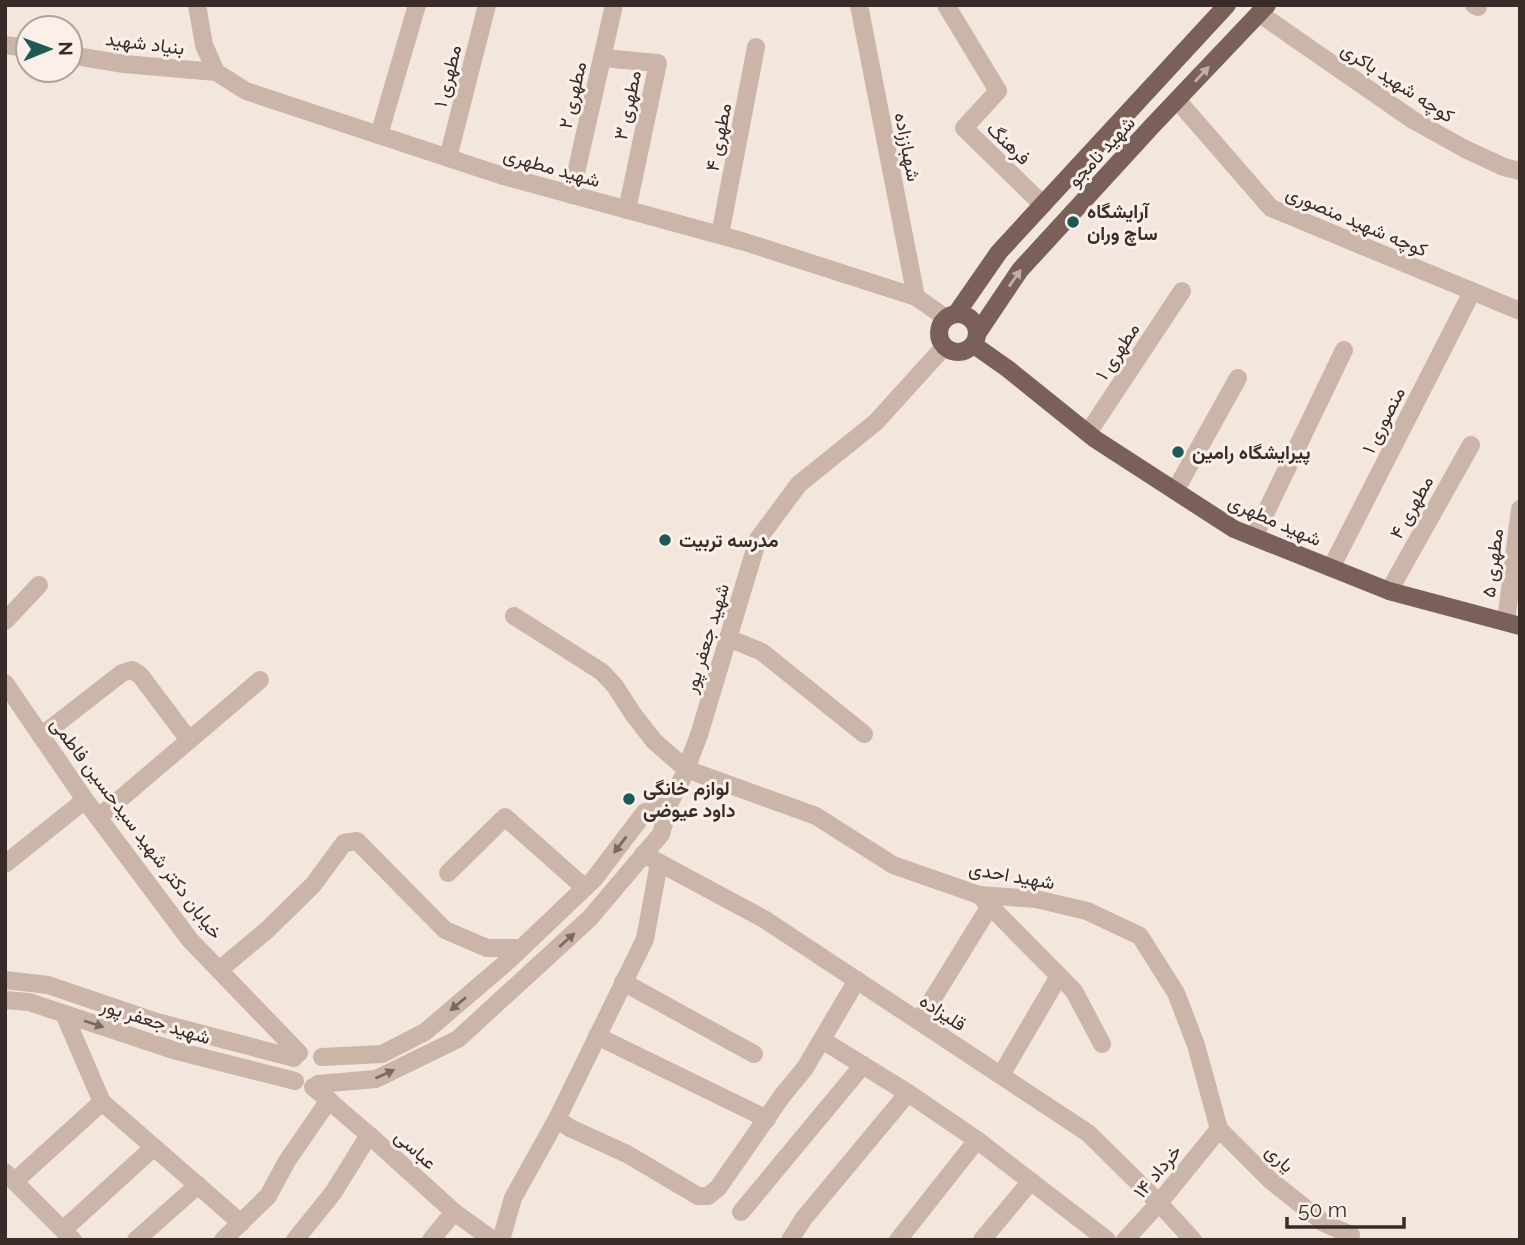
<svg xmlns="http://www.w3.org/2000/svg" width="1525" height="1245" font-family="Raleway,Vazirmatn,sans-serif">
<rect width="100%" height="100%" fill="#f2e6dd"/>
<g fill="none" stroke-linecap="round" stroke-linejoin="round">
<g stroke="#cbb4a8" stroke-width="18">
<path d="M197,5L204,45L216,72L246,91L500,175L745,242L916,297L946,318"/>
<path d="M859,5L916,297"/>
<path d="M946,5L998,91L964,128L1043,205"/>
<path d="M1474,5L1478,7"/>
<path d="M1260,14L1413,120L1465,149L1504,167L1520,171"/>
<path d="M5,45L28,48"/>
<path d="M70,55L124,64L216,72"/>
<path d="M602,58L658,63L627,210"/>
<path d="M1178,101L1271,208L1520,311"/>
<path d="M379,135L417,5"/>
<path d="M448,158L487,5"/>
<path d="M571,195L614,5"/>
<path d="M720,235L756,47"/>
<path d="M1088,433L1182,291"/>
<path d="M1175,491L1238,378"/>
<path d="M1254,537L1344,350"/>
<path d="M1331,568L1472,292"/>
<path d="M1389,591L1471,445"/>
<path d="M514,616L602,672L615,686L633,714L654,741L686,769L816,816L893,865L979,895L1036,899L1087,911L1140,936L1176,993L1196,1045L1219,1129L1270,1180L1324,1223L1351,1235L1347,1240"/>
<path d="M5,621L39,585"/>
<path d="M1506,622L1520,509"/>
<path d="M728,638L762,652L864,734"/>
<path d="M5,683L85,800L190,940L299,1053"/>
<path d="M41,736L122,673L132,670L140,675L189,740"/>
<path d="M99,817L260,680"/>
<path d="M643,854L764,919L1088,1133L1159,1203L1193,1240"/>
<path d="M5,864L85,800"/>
<path d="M448,873L505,817L585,888"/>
<path d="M979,895L1074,991L1102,1044"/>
<path d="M219,970L267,930L313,885L344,843L357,841L445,930L487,948H521"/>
<path d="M5,980L48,985L157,1022L294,1058"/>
<path d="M623,982L754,1054"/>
<path d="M5,1000L29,1002L173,1050L295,1081"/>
<path d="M64,1014L102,1102L241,1223"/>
<path d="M919,1021L990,906"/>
<path d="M597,1036L767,1119"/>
<path d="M822,1040L908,1093L977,1140"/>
<path d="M322,1057L382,1054L425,1032L508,961L594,879L645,812L670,802"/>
<path d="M1001,1075L1059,976"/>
<path d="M318,1084L376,1079L458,1039L590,918L661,834L670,802L683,777L699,735L758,539L799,484L876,422L944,347"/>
<path d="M313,1087L369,1135L454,1212L493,1240"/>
<path d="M557,1119L570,1128L627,1154L698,1196H708L718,1188L782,1096L805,1068L857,980"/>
<path d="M5,1172L73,1240"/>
<path d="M15,1181L102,1102"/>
<path d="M741,1212L863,1065"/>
<path d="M63,1230L154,1147"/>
<path d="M136,1240L198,1185"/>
<path d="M223,1240L268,1196L287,1161L329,1100"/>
<path d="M295,1240L333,1193L369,1135"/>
<path d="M431,1240L454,1212"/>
<path d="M501,1240L513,1198L557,1119L645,939L659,863"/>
<path d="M790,1240L804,1218L908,1093"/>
<path d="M898,1240L977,1140L1107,1240"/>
<path d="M982,1240L1031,1181"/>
<path d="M1125,1240L1159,1203L1219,1129"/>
</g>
<g stroke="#7a6059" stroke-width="18">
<circle cx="958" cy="333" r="19"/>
<path d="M956,314L999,252L1227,5"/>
<path d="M977,334L1020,270L1153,125L1267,5"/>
<path d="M974,345L1008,369L1095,439L1234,529L1389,591L1520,626"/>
</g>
</g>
<defs><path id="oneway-solid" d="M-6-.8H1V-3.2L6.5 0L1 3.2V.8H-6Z" transform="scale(1.75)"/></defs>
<g fill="#c0afa8">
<use href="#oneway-solid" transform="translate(1202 74) rotate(-47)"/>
<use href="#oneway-solid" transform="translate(1015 278) rotate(-55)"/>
</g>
<g fill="#7a6962">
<use href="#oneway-solid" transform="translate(620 845) rotate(127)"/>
<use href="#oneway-solid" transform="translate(567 940) rotate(-42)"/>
<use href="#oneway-solid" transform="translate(458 1004) rotate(140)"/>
<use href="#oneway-solid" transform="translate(94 1024) rotate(18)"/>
<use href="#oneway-solid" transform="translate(385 1074) rotate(-24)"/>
</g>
<g fill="#1d5a56" stroke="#faf0e9" stroke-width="2.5">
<circle cx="1073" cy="222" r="7"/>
<circle cx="1178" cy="452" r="7"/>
<circle cx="665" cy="540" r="7"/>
<circle cx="629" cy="799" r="7"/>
</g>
<g text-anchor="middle" stroke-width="6" stroke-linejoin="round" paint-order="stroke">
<g font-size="19" fill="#382b28" stroke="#faf0e9">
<text transform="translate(145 43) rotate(7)" y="7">بنیاد شهید</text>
<text transform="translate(447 76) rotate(-76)" y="7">مطهری ۱</text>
<text transform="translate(1398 82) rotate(33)" y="7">کوچه شهید باکری</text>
<text transform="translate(572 95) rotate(-77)" y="7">مطهری ۲</text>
<text transform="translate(627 105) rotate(-78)" y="7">مطهری ۳</text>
<text transform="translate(718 137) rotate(-79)" y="7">مطهری ۴</text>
<text transform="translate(1009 143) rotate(44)" y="7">فرهنگ</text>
<text transform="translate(908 147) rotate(79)" y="7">شهباززاده</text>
<text transform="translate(1101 151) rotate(-47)" y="7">شهید نامجو</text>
<text transform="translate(552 167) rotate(16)" y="7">شهید مطهری</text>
<text transform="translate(1357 221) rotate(23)" y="7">کوچه شهید منصوری</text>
<text transform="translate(1117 351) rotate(-57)" y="7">مطهری ۱</text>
<text transform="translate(1383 420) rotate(-63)" y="7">منصوری ۱</text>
<text transform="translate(1411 507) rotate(-61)" y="7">مطهری ۴</text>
<text transform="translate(1275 520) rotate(24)" y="7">شهید مطهری</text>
<text transform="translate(1492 563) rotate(-83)" y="7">مطهری ۵</text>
<text transform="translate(706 638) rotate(-73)" y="7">شهید جعفر پور</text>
<text transform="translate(137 828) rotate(53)" y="7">خیابان دکتر شهید سیدحسین فاطمی</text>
<text transform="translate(1012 875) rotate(10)" y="7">شهید احدی</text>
<text transform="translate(943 1012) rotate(33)" y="7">قلیزاده</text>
<text transform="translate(156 1021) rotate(17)" y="7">شهید جعفر پور</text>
<text transform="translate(416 1149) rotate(42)" y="7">عباسی</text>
<text transform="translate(1280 1158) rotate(43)" y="7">یاری</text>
<text transform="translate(1157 1171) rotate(-50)" y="7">۱۴ خرداد</text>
</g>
<g font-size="19" font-weight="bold" fill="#382b28" stroke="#faf0e9" text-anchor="start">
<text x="1087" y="218">آرایشگاه<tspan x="1087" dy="22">ساچ وران</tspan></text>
<text x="1192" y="459">پیرایشگاه ‌رامین</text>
<text x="679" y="547">مدرسه تربیت</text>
<text x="643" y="795">لوازم خانگی<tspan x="643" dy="22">داود عیوضی</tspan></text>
</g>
</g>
<rect width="1525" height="1245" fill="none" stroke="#382b28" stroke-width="14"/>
<g transform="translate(49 49) rotate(89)"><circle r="33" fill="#faf0e9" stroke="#aca19c" stroke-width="2"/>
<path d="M0-5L12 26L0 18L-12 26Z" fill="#1d5a56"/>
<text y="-10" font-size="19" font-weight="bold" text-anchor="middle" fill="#382b28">N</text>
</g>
<path d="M1287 1217v10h117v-10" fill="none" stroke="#382b28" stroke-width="3.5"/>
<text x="1298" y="1217" font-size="21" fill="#382b28" stroke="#faf0e9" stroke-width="5" paint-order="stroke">50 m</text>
</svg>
